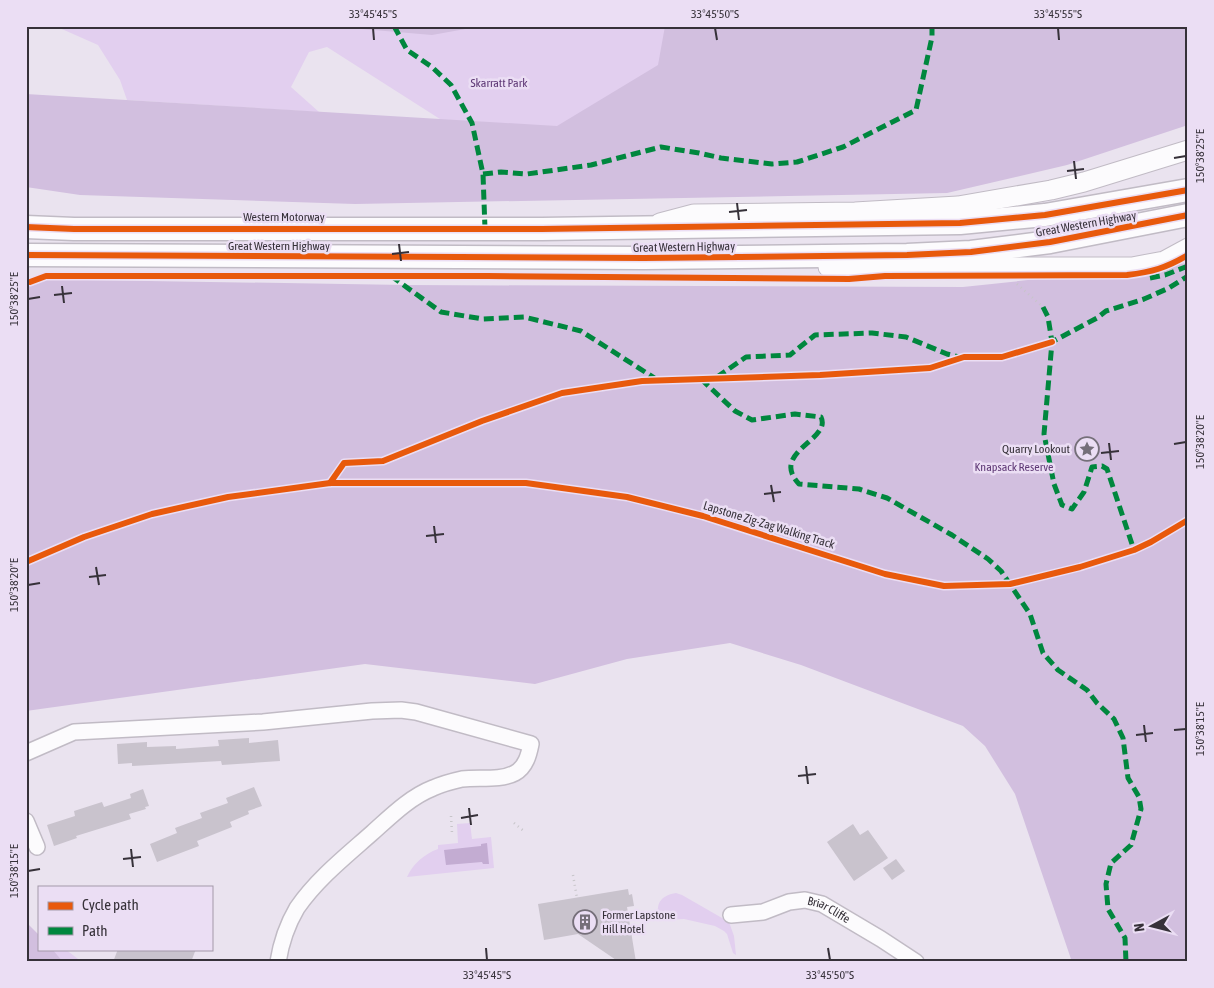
<svg xmlns="http://www.w3.org/2000/svg" width="1214" height="988" font-family="'Asap Condensed',sans-serif">
<rect width="100%" height="100%" fill="#eae3ef"/>
<g fill="#e2cfef">
<path d="M55,26H1188L476,142L327,47L309,52L291,87L319,112L127,100L120,80L98,45Z"/>
<path d="M470,823L472,839L491,837L494,868L407,877C413,864 424,854 438,849V845L458,843L457,824Z"/>
<path d="M676,893L682,895L729,922L734,936L736,955L733,953L727,934L724,931L715,926L684,919L665,920L659,917C655,903 662,895 676,893Z"/>
<path d="M26,949H65L78,959V962H26Z"/>
</g>
<g fill="#d2bfdf">
<path d="M327,26H482L432,35Z"/>
<path d="M665,26H1188V125L1067,165L947,193L355,204L80,195L26,187V94L557,126L658,65Z"/>
<path d="M1188,263V962H1072L1015,794L985,746L963,726L801,665L730,643L627,659L535,684L365,664L26,711V279L405,285L963,287Z"/>
<path d="M26,922L39,935V949H52L63,962H26Z"/>
</g>
<path fill="#c3acd2" d="M487,843L489,864H483L482,862L446,865L444,850L481,846V844Z"/>
<g fill="#c9c3cd">
<path d="M249,738V743L278,740L280,761L222,765L221,761L132,766V763L118,764L117,744L147,742V747L176,746V749L219,746L218,740Z"/>
<path d="M254,787L262,806L248,811L249,814L230,822L232,827L197,841L199,846L157,862L150,844L177,833L175,828L202,818L200,813L228,803L226,798Z"/>
<path d="M143,789L149,806L145,807L146,809L129,814L131,819L76,836L77,838L54,846L47,825L75,816L74,811L102,802L104,807L131,798L130,794Z"/>
<path d="M853,824L860,835L868,830L888,858L854,881L827,842Z"/>
<path d="M896,859L905,871L892,880L883,868Z"/>
<path d="M628,889L629,895L632,894L634,906L627,907L636,962H619L578,934L544,940L538,904Z"/>
<path d="M118,949H196L191,962H113Z"/>
</g>
<g fill="none" stroke-linecap="round" stroke-linejoin="round">
<g stroke="#c1bbc5" stroke-width="18">
<g id="minor">
<path d="M26,753L74,732L263,722L372,711L401,710L416,712L531,744C529,754 526,767 515,773C500,781 479,777 462,779C453,781 442,784 433,788C410,797 391,816 372,833C346,856 317,879 297,908C287,925 281,943 278,962"/>
<path d="M26,821L37,847"/>
<path id="s1" d="M731,915L763,912L789,902L805,900L822,904L881,939L916,962"/>
</g>
</g>
<g stroke="#c1bbc5" stroke-width="21">
<g id="major">
<path d="M660,223L694,214L855,212L958,206L1051,190L1084,182L1188,150"/>
<path d="M828,267H1132L1164,261L1188,248"/>
</g>
</g>
<g stroke="#c1bbc5" stroke-width="25">
<g id="highway">
<path d="M26,227L74,229H542L960,223L1045,215L1188,190"/>
<path d="M26,255L644,258L907,255L971,252L1050,242L1188,215"/>
</g>
</g>
<g stroke="#c7c5c9" stroke-width="2.5" stroke-dasharray="1 4" stroke-linecap="butt">
<path d="M1017,284L1043,307"/>
<path d="M451,816L452,833"/>
<path d="M514,823L525,832"/>
<path d="M573,875L577,898"/>
</g>
<use href="#minor" stroke="#fcfbfd" stroke-width="15"/>
<use href="#major" stroke="#fcfbfd" stroke-width="19"/>
<use href="#highway" stroke="#fcfbfd" stroke-width="22"/>
<g stroke="#00873e" stroke-width="5" stroke-dasharray="10 5" stroke-linecap="butt">
<path d="M394,26L407,50L432,67L451,85L472,123L483,174L485,229"/>
<path d="M483,174L501,172L527,174L591,165L661,147L699,153L721,158L772,164L797,162L843,147L916,110L932,37V26"/>
<path d="M391,276L441,312L483,319L524,317L581,331L656,379"/>
<path d="M1150,278L1165,275L1188,266"/>
<path d="M1043,307L1048,317L1052,342L1044,434L1054,484L1062,505L1072,509L1084,492L1092,467L1102,466L1107,469L1134,550"/>
<path d="M1048,344L1097,318L1106,311L1144,299L1169,288L1188,276"/>
<path d="M717,377L746,357L790,355L815,335L872,333L906,337L947,354L959,357"/>
<path d="M701,379L735,411L752,420L795,414L821,417C832,440 769,452 799,484L859,489L887,498L952,535L988,559L1001,571L1030,614L1043,653L1058,670L1087,690L1097,703L1114,719L1123,738L1128,778L1139,797L1141,809L1131,845L1111,863L1106,884L1108,909L1125,938L1126,962"/>
</g>
<g stroke="#ebdef4" stroke-width="9">
<g id="cycleway">
<path d="M26,227L74,229H542L960,223L1045,215L1188,190"/>
<path d="M26,255L644,258L907,255L971,252L1050,242L1188,215"/>
<path d="M30,282L46,276H487L849,279L885,276L1127,275C1152,272 1166,268 1188,255"/>
<path d="M330,483L344,463L383,461L482,421L562,393L642,381L820,375L930,368L964,357H1002L1052,342"/>
<path d="M26,562L84,537L152,514L228,497L330,483H526L627,497L703,516L885,574L944,586L1010,584L1080,567L1134,550L1151,542L1188,520"/>
</g>
</g>
<use href="#cycleway" stroke="#e8590c" stroke-width="6"/>
</g>
<path fill="none" stroke="#363139" stroke-width="2" d="M373,28L374,40M715,28L717,40M1058,28L1059,40M1174,158L1186,156M1074,161L1076,179M1067,171L1084,169M737,203L739,220M729,212L747,210M399,244L401,261M392,254L409,252M62,286L64,303M54,295L72,293M28,299L40,297M1109,443L1111,460M1174,444L1186,442M1101,453L1119,451M771,485L774,502M764,494L781,492M434,526L436,543M426,536L444,534M96,567L99,585M89,577L106,575M28,585L40,583M1144,725L1146,742M1174,730L1186,729M1136,735L1153,733M806,766L808,784M798,776L816,774M469,808L471,825M461,818L478,815M131,849L133,867M123,859L141,857M28,871L40,869M486,948L487,960M828,948L830,960"/>
<defs>
<g id="sight-ring" transform="scale(1.25)"><circle r="9.5" fill="#ebdef4" stroke="#756f79" stroke-width="1.5"/><path d="M0-6L1.8-2.2L6-1.7L2.9 1.2L3.7 5.4L0 3.3L-3.7 5.4L-2.9 1.2L-6-1.7L-1.8-2.2Z" fill="#756f79"/></g>
<g id="building-ring" transform="scale(1.25)"><circle r="9.5" fill="#ebdef4" stroke="#756f79" stroke-width="1.5"/><path d="M-4-6H4V6H1V3H-1V6H-4ZM-2.5-4.3h1.7v1.8h-1.7ZM.8-4.3h1.7v1.8H.8ZM-2.5-1h1.7V.8h-1.7ZM.8-1h1.7V.8H.8Z" fill="#756f79"/></g>
</defs>
<g fill-rule="evenodd">
<use href="#sight-ring" x="1087" y="449"/>
<use href="#building-ring" x="585" y="922"/>
</g>
<g text-anchor="middle" stroke-width="5" stroke-linejoin="round" paint-order="stroke">
<g font-size="12" fill="#5f3976" stroke="#ebdef4">
<text x="499" y="87">Skarratt Park</text>
<text x="1014" y="471">Knapsack Reserve</text>
</g>
<g font-size="12" fill="#363139" stroke="#ebdef4">
<text x="284" y="221">Western Motorway</text>
<text transform="translate(1086 224) rotate(-10)" y="4">Great Western Highway</text>
<text x="279" y="250">Great Western Highway</text>
<text transform="translate(684 247) rotate(-1)" y="4">Great Western Highway</text>
<text transform="translate(769 525) rotate(17)" y="4">Lapstone Zig-Zag Walking Track</text>
<text dy="4" stroke="none"><textPath href="#s1" startOffset="102">Briar Cliffe</textPath></text>
</g>
<g font-size="12" fill="#363139" stroke="#ebdef4" text-anchor="end">
<text x="1070" y="453">Quarry Lookout</text>
<text x="602" y="919" text-anchor="start">Former Lapstone<tspan x="602" dy="14">Hill Hotel</tspan></text>
</g>
</g>
<rect width="1214" height="988" fill="none" stroke="#ebdef4" stroke-width="55"/>
<rect x="38" y="886" width="175" height="65" fill="#ebdef4" stroke="#a399a9"/>
<rect x="48" y="902" width="25" height="8" fill="#e8590c" stroke="#a399a9"/>
<text x="82" y="910" font-size="15" fill="#363139">Cycle path</text>
<rect x="48" y="927" width="25" height="8" fill="#00873e" stroke="#a399a9"/>
<text x="82" y="936" font-size="15" fill="#363139">Path</text>
<g transform="translate(1152 926) rotate(263)" stroke="#ebdef4" stroke-width="4" paint-order="stroke">
<path d="M0-4L9 19L0 12L-9 19Z" fill="#363139"/>
<text y="-8" font-size="14" font-weight="bold" text-anchor="middle" fill="#363139">N</text>
</g>
<rect x="28" y="28" width="1158" height="932" fill="none" stroke="#363139" stroke-width="2"/>
<g font-size="12" text-anchor="middle" fill="#363139">
<text x="373" y="18">33°45'45"S</text>
<text x="715" y="18">33°45'50"S</text>
<text x="1058" y="18">33°45'55"S</text>
<text transform="translate(1200 156) rotate(-90)" y="4">150°38'25"E</text>
<text transform="translate(14 299) rotate(-90)" y="4">150°38'25"E</text>
<text transform="translate(1200 442) rotate(-90)" y="4">150°38'20"E</text>
<text transform="translate(14 585) rotate(-90)" y="4">150°38'20"E</text>
<text transform="translate(1200 729) rotate(-90)" y="4">150°38'15"E</text>
<text transform="translate(14 871) rotate(-90)" y="4">150°38'15"E</text>
<text x="487" y="979">33°45'45"S</text>
<text x="830" y="979">33°45'50"S</text>
</g>
</svg>
